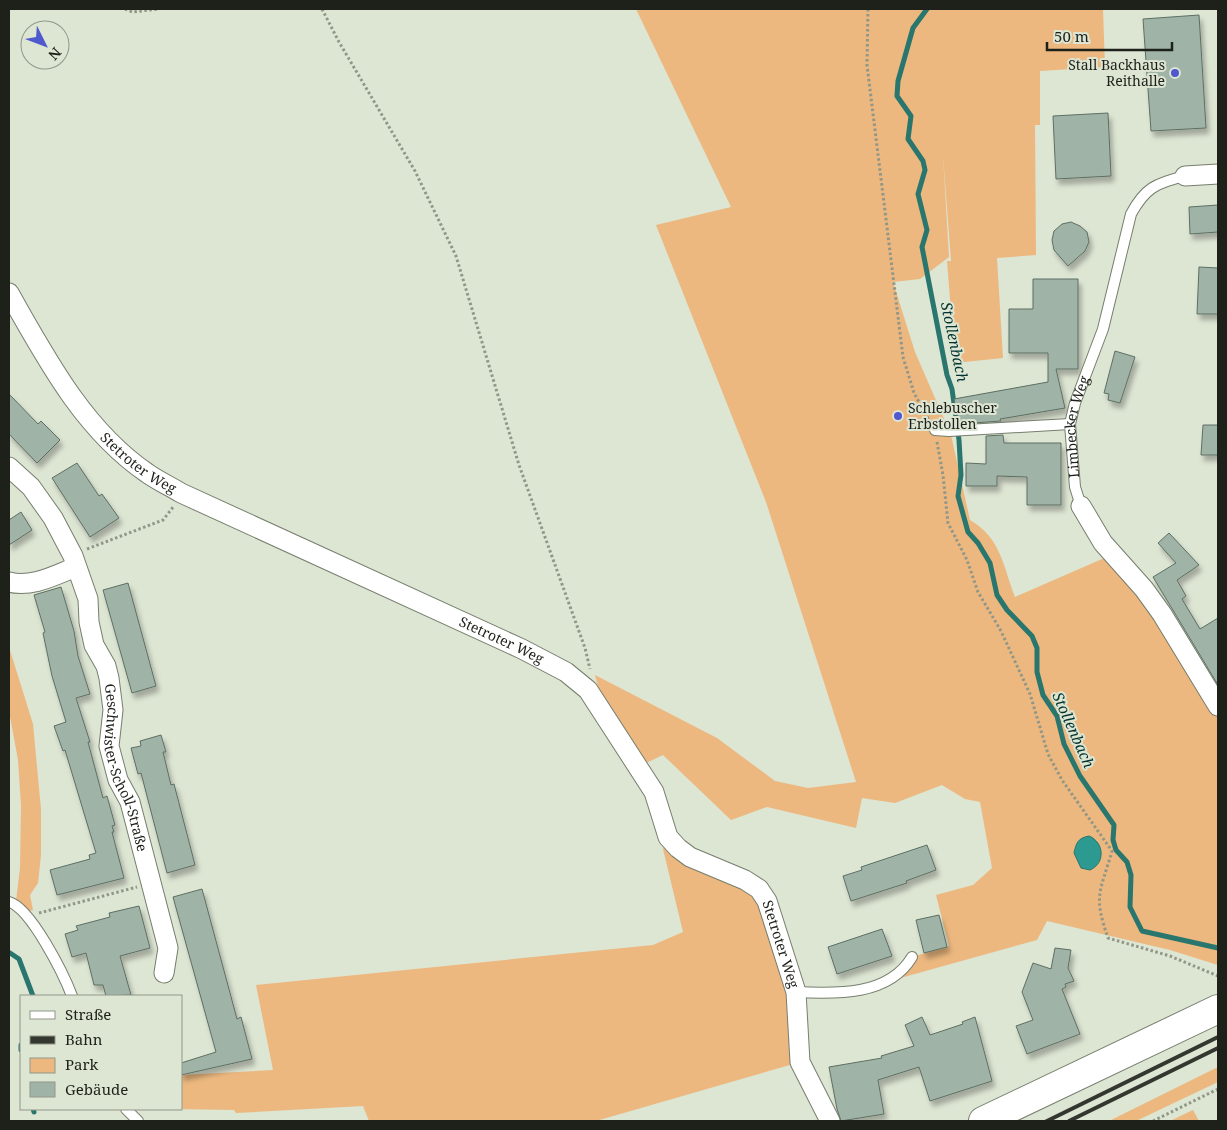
<svg xmlns="http://www.w3.org/2000/svg" width="1227" height="1130" font-family="'Noto Serif',serif">
<defs>
<filter id="shadow"><feDropShadow dx="3" dy="5.5" stdDeviation="2.5" flood-color="#0004"/></filter>
</defs>
<rect width="100%" height="100%" fill="#dde5d3"/>
<g fill="#ecb87f">
<path d="M636,9H1103L1105,67L1040,71V125H1035L1036,255L997,258L1003,358L955,363L947,261H951L943,155L949,257L920,279L893,282L915,352L951,435L970,520C1001,538 1003,566 1015,597L1109,556L1120,566L1218,713V965L1170,950L1047,921L1037,940L886,982L912,957L949,946L936,895L973,885L992,868L980,802L965,799L942,785L895,803L862,798L856,828L767,807L731,820L663,755L642,765L601,699L595,675L717,738L775,781L808,788L856,782L766,502L656,225L731,207Z"/>
<path d="M9,647L33,724L41,809V855L38,883L30,895L33,910L29,911L23,904L16,901L20,868L21,805L18,760L9,711Z"/>
<path d="M666,842L757,893L796,992L800,1062L596,1121H369L363,1106L236,1113L234,1110L173,1109H181V1075L273,1070L256,985L653,945L683,932L663,849Z"/>
<path d="M1218,1067V1082L1136,1121H1109Z"/>
<path d="M1193,1110L1199,1121H1170Z"/>
</g>
<path fill="#2d9a91" stroke="#28766d" d="M1089,836C1104,842 1106,863 1090,870L1081,868L1074,853C1076,843 1078,838 1089,836Z"/>
<g fill="none" stroke-linecap="round" stroke-linejoin="round">
<g stroke="#28766d" stroke-width="5">
<path d="M927,9L913,28L898,81L897,96L911,116L908,139L923,161L925,170L918,194L927,230L922,247L947,375L952,389L959,440L961,475L958,496L968,532L978,543L990,563L997,595L1007,610L1032,636L1037,648V672L1043,695L1057,716L1064,744L1080,776L1114,825L1113,840L1116,850L1127,862L1131,875L1130,907L1142,931L1218,948"/>
<path d="M10,953L19,959L33,996"/>
<path d="M21,1045V1050"/>
<path d="M33,1109L34,1112"/>
</g>
</g>
<g fill="#a0b3a7" stroke="#5d6f63" filter="url(#shadow)">
<path d="M1199,15L1206,128L1151,131L1143,19Z"/>
<path d="M1108,113L1111,176L1056,179L1053,116Z"/>
<path d="M1218,205V232L1190,234L1189,207Z"/>
<path d="M1071,222L1080,226L1087,232L1089,242L1085,251L1068,266L1054,250L1052,240L1054,231L1062,224Z"/>
<path d="M1199,267L1218,268V314H1197Z"/>
<path d="M1033,279H1078V369H1056L1065,408L1000,419L1001,421L959,424L954,399L1048,382V353H1009V309H1033Z"/>
<path d="M1115,351L1135,357L1120,403L1108,400L1109,394L1104,393Z"/>
<path d="M9,394L38,424L41,421L60,440L37,463L9,434Z"/>
<path d="M1203,425H1218V455H1201Z"/>
<path d="M1003,435L1004,443H1061V505H1027V477L997,476V486H966V463L986,464V436Z"/>
<path d="M77,463L99,496L102,494L119,518L90,537L52,478Z"/>
<path d="M21,512L32,530L9,545V520Z"/>
<path d="M1169,533L1199,565L1177,580L1186,596L1182,599L1200,629L1218,618V685L1153,577L1176,563L1158,543Z"/>
<path d="M128,583L156,686L132,693L103,590Z"/>
<path d="M61,587L74,631L78,656L90,694L76,698L90,742H88L103,798L107,796L115,825L112,826L114,832H112L124,878L57,895L50,870L90,859L89,855L96,853L65,750L63,751L54,726L66,722L52,676L43,633L45,632L34,595Z"/>
<path d="M161,735L166,752H163L171,785L174,784L195,865L167,873L141,773L138,774L131,748L141,746L140,741Z"/>
<path d="M927,845L936,870L906,881L907,883L851,901L843,876L862,870L861,867Z"/>
<path d="M202,889L237,1019L241,1017L252,1059L181,1075V1063L216,1052L173,897Z"/>
<path d="M139,906L150,948L120,956L131,995L106,996L103,985H94L86,953L72,957L65,934L78,930L76,926L110,917L109,913Z"/>
<path d="M939,915L947,947L924,953L916,920Z"/>
<path d="M882,929L892,956L837,974L828,947Z"/>
<path d="M1055,948L1071,950L1068,968L1074,981L1065,984L1066,987L1062,989L1080,1034L1027,1054L1016,1026L1033,1020L1022,992L1033,963L1051,969Z"/>
<path d="M922,1017L930,1035L963,1024L962,1022L975,1017L992,1081L930,1101L919,1067L878,1080L884,1114L841,1121L837,1109L829,1067L882,1058L881,1056L914,1046L905,1025Z"/>
</g>
<g fill="none" stroke-linecap="round" stroke-linejoin="round">
<g stroke="#767e6d" stroke-width="12">
<g id="service">
<path d="M935,430L949,431L1070,424"/>
<path id="s1" d="M1081,506L1075,487L1070,424L1075,403L1103,329L1131,214C1145,188 1156,183 1185,176"/>
<path d="M9,902C31,908 64,975 72,996"/>
<path d="M796,992C836,994 889,996 912,957"/>
<path d="M126,1109L138,1121"/>
</g>
</g>
<g stroke="#767e6d" stroke-width="21">
<g id="minor">
<path d="M1185,176L1218,174"/>
<path id="s2" d="M9,293C46,358 83,429 147,473C158,481 170,486 181,493L522,649L566,672L588,690L654,792L668,837L678,848L690,857L745,880L759,889L767,901L796,992L800,1062L830,1121"/>
<path id="s3" d="M9,467L31,487L53,518L73,556L88,599L89,622L94,645L106,666L109,678L113,710L109,746L118,780L130,802L168,948L164,973"/>
<path d="M1081,506L1103,543L1144,589L1162,614L1218,706"/>
<path d="M9,582C32,588 55,575 76,567"/>
</g>
</g>
<g stroke="#767e6d" stroke-width="30">
<path id="secondary" d="M983,1121L1218,1009"/>
</g>
<g stroke="#909688" stroke-width="3" stroke-dasharray="2.5 2.5" stroke-linecap="butt">
<path d="M125,9L132,12L159,9"/>
<path d="M322,9L339,42L415,171L456,256L519,465L585,648L590,669"/>
<path d="M868,9L867,65L903,357L914,393L929,420"/>
<path d="M937,442L943,475L948,523L967,560L978,592L1001,631L1030,694L1048,754L1062,780L1112,851C1100,893 1093,895 1108,938L1170,956L1218,976"/>
<path d="M87,549L163,520L174,506"/>
<path d="M39,913L137,887"/>
<path d="M1153,1121L1218,1089"/>
</g>
<use href="#service" stroke="#fff" stroke-width="10"/>
<use href="#minor" stroke="#fff" stroke-width="19"/>
<use href="#secondary" stroke="#fff" stroke-width="28"/>
<g stroke="#33372f" stroke-width="4">
<path d="M1047,1121L1218,1037"/>
<path d="M1069,1121L1218,1048"/>
</g>
</g>
<g fill="#5058ce" stroke="#dde5d3" stroke-width="2">
<circle cx="1175" cy="73" r="5"/>
<circle cx="898" cy="416" r="5"/>
</g>
<g text-anchor="middle" stroke-width="4" stroke-linejoin="round" paint-order="stroke">
<g font-size="14" fill="#1e211a" stroke="#dde5d3" text-anchor="end">
<text x="1165" y="70">Stall Backhaus<tspan x="1165" dy="16">Reithalle</tspan></text>
<text x="908" y="413" text-anchor="start">Schlebuscher<tspan x="908" dy="16">Erbstollen</tspan></text>
</g>
<g font-size="14" fill="#1e211a" stroke="#dde5d3">
<text dy="5" stroke="none"><textPath href="#s1" startOffset="81">Limbecker Weg</textPath></text>
<text dy="5" stroke="none"><textPath href="#s2" startOffset="216">Stetroter Weg</textPath></text>
<text dy="5" stroke="none"><textPath href="#s2" startOffset="621">Stetroter Weg</textPath></text>
<text dy="5" stroke="none"><textPath href="#s3" startOffset="332">Geschwister-Scholl-Straße</textPath></text>
<text dy="5" stroke="none"><textPath href="#s2" startOffset="1056">Stetroter Weg</textPath></text>
</g>
<g font-size="15" font-style="italic" fill="#00332f" stroke="#dde5d3">
<text transform="translate(954 342) rotate(78)" y="5">Stollenbach</text>
<text transform="translate(1073 730) rotate(66)" y="5">Stollenbach</text>
</g>
</g>
<rect width="1227" height="1130" fill="none" stroke="#1e211a" stroke-width="20"/>
<rect x="20" y="995" width="162" height="115" fill="#dde5d3" stroke="#919789"/>
<rect x="30" y="1011" width="25" height="8" fill="#ffffff" stroke="#919789"/>
<text x="65" y="1020" font-size="15" fill="#1e211a">Straße</text>
<rect x="30" y="1036" width="25" height="8" fill="#33372f" stroke="#919789"/>
<text x="65" y="1045" font-size="15" fill="#1e211a">Bahn</text>
<rect x="30" y="1058" width="25" height="15" fill="#ecb87f" stroke="#919789"/>
<text x="65" y="1070" font-size="15" fill="#1e211a">Park</text>
<rect x="30" y="1082" width="25" height="15" fill="#a0b3a7" stroke="#919789"/>
<text x="65" y="1095" font-size="15" fill="#1e211a">Gebäude</text>
<g transform="translate(45 45) rotate(132)"><circle r="24" fill="#dde5d3" stroke="#919789"/>
<path d="M0-4L9 19L0 12L-9 19Z" fill="#5058ce"/>
<text y="-8" font-size="14" font-weight="bold" text-anchor="middle" fill="#1e211a">N</text>
</g>
<path d="M1047 42v8h125v-8" fill="none" stroke="#1e211a" stroke-width="2.5"/>
<text x="1054" y="42" font-size="15" fill="#1e211a" stroke="#dde5d3" stroke-width="4" paint-order="stroke">50 m</text>
</svg>
